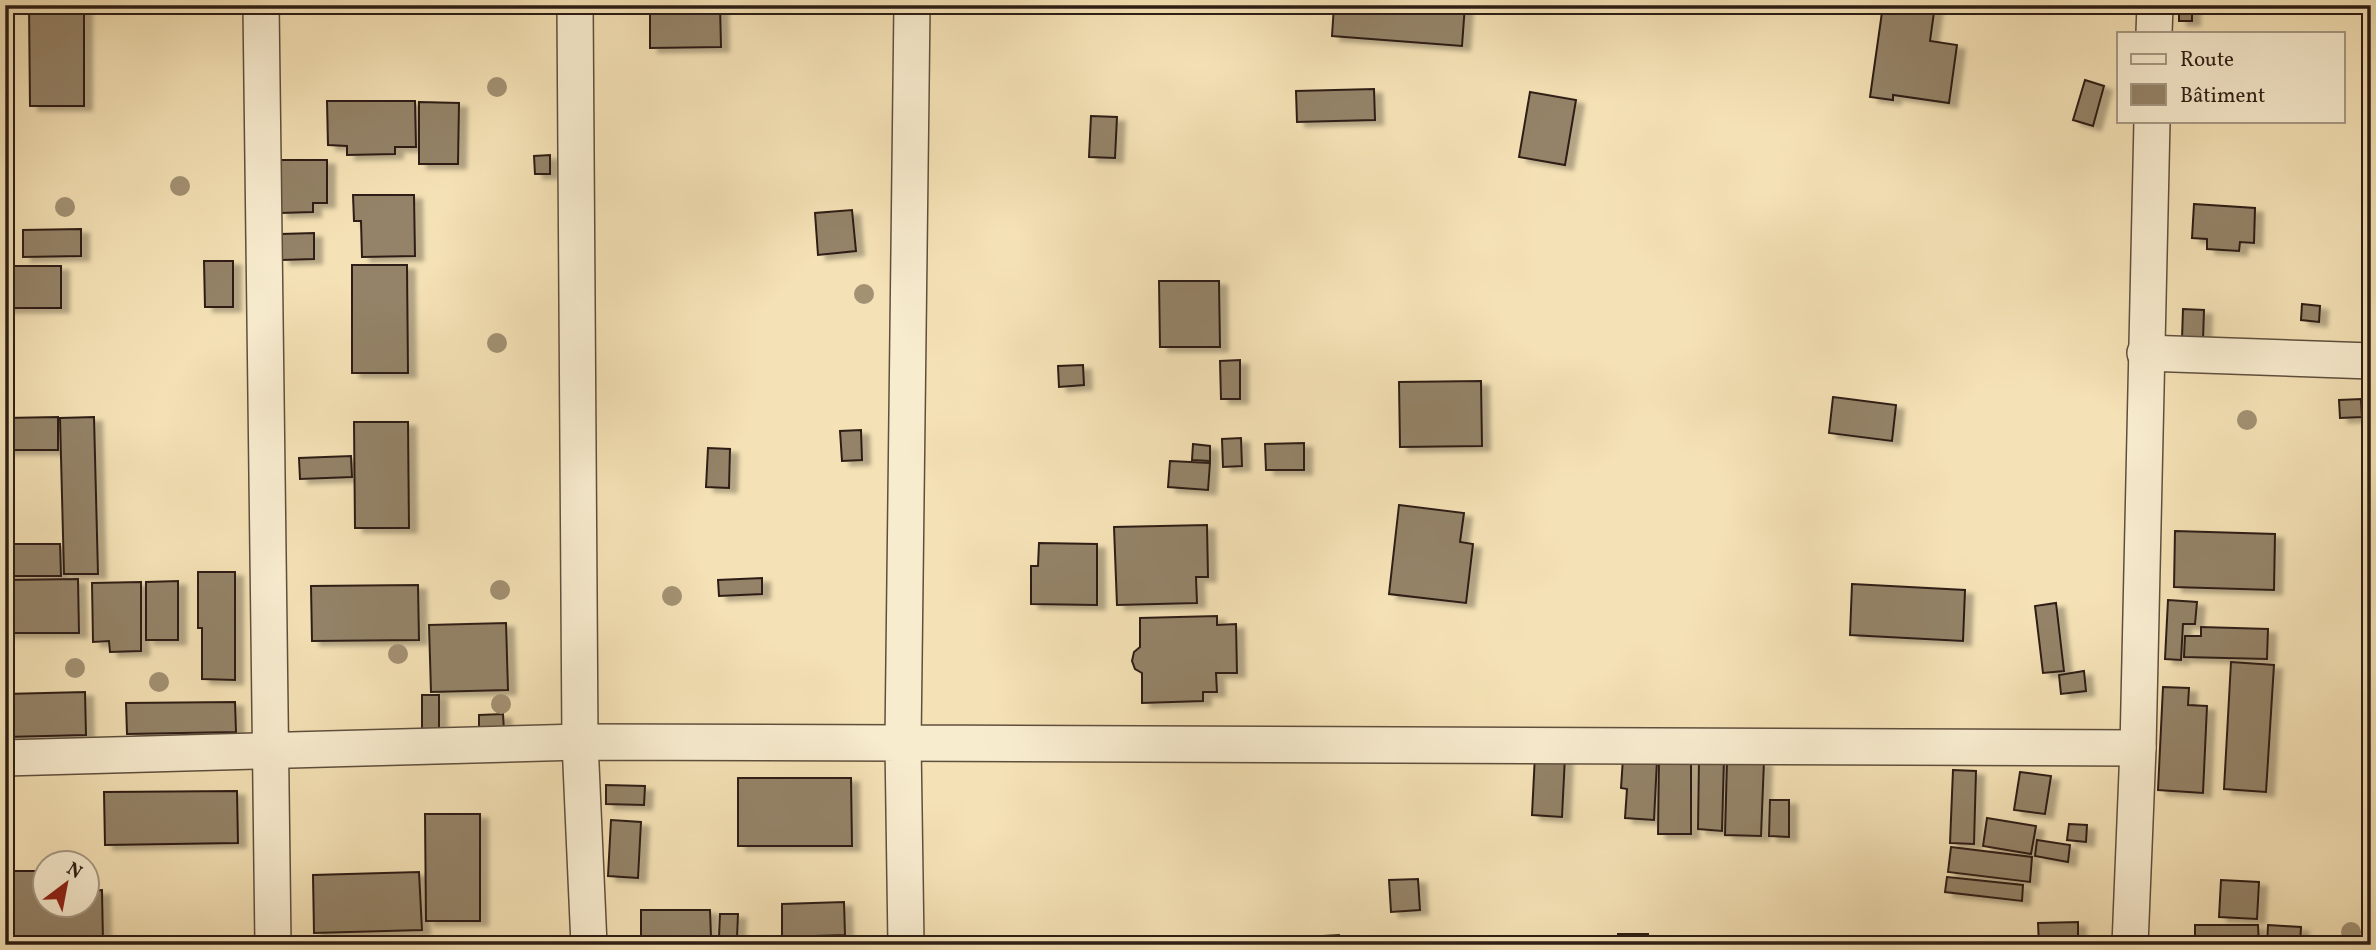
<svg xmlns="http://www.w3.org/2000/svg" width="2376" height="950" font-family="Vollkorn,serif">
<defs>
<filter id="shadow"><feDropShadow dx="8" dy="4.5" stdDeviation="2" flood-color="#0004"/></filter>
</defs>
<rect width="100%" height="100%" fill="#f4e1b5"/>
<filter id="stains"><feTurbulence type="fractalNoise" baseFrequency=".00286" numOctaves="4"/><feColorMatrix values="0 0 0 0 .2 0 0 0 0 .09 0 0 0 0 .02 0 0 0 .5 -.17"/></filter>
<radialGradient id="worn" r=".72"><stop offset=".6" stop-color="#630" stop-opacity="0"/><stop offset="1" stop-color="#630" stop-opacity=".3"/></radialGradient>
<g fill="#948368" stroke="#2d1e15" stroke-width="2" filter="url(#shadow)">
<path d="M29,5H84V106H30Z"/>
<path d="M650,5H720L721,47L650,48Z"/>
<path d="M1334,5H1465L1462,46L1332,36Z"/>
<path d="M1883,5H1935L1930,41L1957,45L1949,103L1893,95V100L1870,97Z"/>
<rect x="2179" y="5" width="13" height="16"/>
<path d="M2085,80L2104,86L2093,126L2073,120Z"/>
<path d="M1374,89L1375,120L1297,122L1296,91Z"/>
<path d="M1530,92L1576,100L1565,165L1519,157Z"/>
<path d="M327,101H415L416,147H395V154L347,155V146L328,145Z"/>
<path d="M419,102L459,103L458,164H419Z"/>
<path d="M1091,116L1117,117L1115,158L1089,157Z"/>
<path d="M550,155V174H535L534,156Z"/>
<path d="M279,160H327V203H313V212L280,213Z"/>
<path d="M353,195H414L415,256L362,257L361,221H354Z"/>
<path d="M2194,204L2255,208L2254,243L2240,242L2239,251L2207,249V239L2192,238Z"/>
<path d="M852,210L856,251L818,255L815,213Z"/>
<path d="M81,229V256L23,257V230Z"/>
<path d="M314,233V259L282,260L281,234Z"/>
<path d="M204,261H233V307H205Z"/>
<path d="M352,265H407L408,373H352Z"/>
<rect x="5" y="266" width="56" height="42"/>
<path d="M1159,281H1219L1220,347H1160Z"/>
<path d="M2302,304L2320,306L2319,322L2301,320Z"/>
<path d="M2183,309L2204,310L2203,341L2182,339Z"/>
<path d="M1240,360V399H1221L1220,361Z"/>
<path d="M1083,365L1084,385L1059,387L1058,366Z"/>
<path d="M1481,381L1482,446L1400,447L1399,382Z"/>
<path d="M1833,397L1896,405L1892,441L1829,433Z"/>
<path d="M2361,399L2362,417L2340,418L2339,400Z"/>
<path d="M58,417V450H5V418Z"/>
<path d="M94,417L98,574H64L60,418Z"/>
<path d="M354,422H408L409,528H355Z"/>
<path d="M861,430L862,460L842,461L840,431Z"/>
<path d="M1241,438L1242,466L1223,467L1222,439Z"/>
<path d="M1304,443V470H1266L1265,444Z"/>
<path d="M1193,444L1210,446V461L1192,460Z"/>
<path d="M708,448L730,449L729,488L706,487Z"/>
<path d="M351,456L352,477L300,479L299,458Z"/>
<path d="M1170,461L1210,463L1208,490L1168,487Z"/>
<path d="M1399,505L1464,513L1460,542L1473,544L1466,603L1389,594Z"/>
<path d="M1207,525L1208,577H1196L1197,603L1117,605L1114,527Z"/>
<path d="M2175,531L2275,534L2274,590L2174,587Z"/>
<path d="M1039,543L1097,544V605L1031,604V566H1038Z"/>
<path d="M5,544H60L61,576H5Z"/>
<path d="M198,572H235V680L202,679V628H198Z"/>
<path d="M762,578V594L719,596L718,580Z"/>
<path d="M78,579L79,633H5V580Z"/>
<path d="M178,581V640H146V582Z"/>
<path d="M141,582V651L110,652L109,641L93,642L92,583Z"/>
<path d="M1852,584L1965,590L1963,641L1850,635Z"/>
<path d="M418,585L419,640L312,641L311,586Z"/>
<path d="M2168,600L2197,602L2195,624H2183L2181,660L2165,659Z"/>
<path d="M2056,603L2064,671L2043,673L2035,606Z"/>
<path d="M1217,616V625L1236,624L1237,673H1216L1217,692H1203V701L1142,703V673L1135,669L1132,661L1134,652L1140,647V618Z"/>
<path d="M506,623L508,690L431,692L429,625Z"/>
<path d="M2201,627L2268,629L2267,659L2184,657L2185,636H2201Z"/>
<path d="M2231,662L2274,665L2266,792L2224,789Z"/>
<path d="M2084,671L2086,691L2061,694L2059,675Z"/>
<path d="M2163,687L2189,688L2188,705L2207,706L2203,793L2158,790Z"/>
<path d="M85,692L86,735L5,737V694Z"/>
<rect x="422" y="695" width="17" height="38"/>
<path d="M235,702L236,732L127,734L126,703Z"/>
<path d="M503,714L504,731H479V715Z"/>
<path d="M1535,754L1565,756L1562,817L1532,815Z"/>
<path d="M1699,757L1724,758L1722,831L1698,829Z"/>
<path d="M1623,758L1657,760L1654,820L1625,818L1627,789L1621,788Z"/>
<path d="M1659,759H1691V834H1658Z"/>
<path d="M1727,760L1764,761L1761,836L1725,835Z"/>
<path d="M1953,770L1976,771L1974,844L1950,843Z"/>
<path d="M2020,772L2051,776L2045,814L2014,810Z"/>
<path d="M738,778H851L852,846H738Z"/>
<path d="M606,785L645,786L644,805L606,804Z"/>
<path d="M237,791L238,843L105,845L104,792Z"/>
<path d="M1770,800H1789V837L1769,836Z"/>
<path d="M425,814H480V921H426Z"/>
<path d="M1987,818L2036,826L2031,854L1983,846Z"/>
<path d="M611,820L641,822L638,878L608,876Z"/>
<path d="M2069,824L2087,825L2086,842L2067,840Z"/>
<path d="M2037,840L2070,845L2068,862L2035,856Z"/>
<path d="M1951,847L2032,857L2030,882L1948,872Z"/>
<path d="M5,871H46V904H88V891L102,890L103,942L5,944Z"/>
<path d="M419,872L422,930L314,933L313,875Z"/>
<path d="M1947,877L2023,885L2022,901L1945,892Z"/>
<path d="M1418,879L1420,910L1391,912L1389,880Z"/>
<path d="M2221,880L2259,882L2257,919L2219,917Z"/>
<path d="M844,902L845,935L782,937V904Z"/>
<path d="M641,910H710L711,937H641Z"/>
<path d="M720,914H738L737,938L719,937Z"/>
<path d="M2078,922V945H2039L2038,923Z"/>
<path d="M2195,925H2258L2259,945H2195Z"/>
<path d="M2268,925L2301,927L2300,945H2267Z"/>
<path d="M1618,934H1648L1649,945H1618Z"/>
<path d="M1339,935L1340,945H1308L1307,937Z"/>
<path d="M734,942V945H664V943Z"/>
</g>
<g fill="none" stroke-linecap="round" stroke-linejoin="round">
<g stroke="#5f4f3d" stroke-width="38">
<g id="minor">
<path d="M261,5L273,945"/>
<path d="M575,5L580,742L589,945"/>
<path d="M912,5L903,743L2138,748"/>
<path d="M2154,33L2155,5"/>
<path d="M2145,353L2371,361"/>
<path d="M5,758L580,742L903,743L906,945"/>
<path d="M2130,945L2138,748L2152,121"/>
</g>
</g>
<use href="#minor" stroke="#f8eccf" stroke-width="35"/>
</g>
<g fill="#a29173">
<circle cx="497" cy="87" r="10"/>
<circle cx="180" cy="186" r="10"/>
<circle cx="65" cy="207" r="10"/>
<circle cx="864" cy="294" r="10"/>
<circle cx="497" cy="343" r="10"/>
<circle cx="2247" cy="420" r="10"/>
<circle cx="500" cy="590" r="10"/>
<circle cx="672" cy="596" r="10"/>
<circle cx="398" cy="654" r="10"/>
<circle cx="75" cy="668" r="10"/>
<circle cx="159" cy="682" r="10"/>
<circle cx="501" cy="704" r="10"/>
<circle cx="2351" cy="932" r="10"/>
</g>
<rect width="2376" height="950" fill="none" stroke="#f4e1b5" stroke-width="28"/>
<rect x="7" y="7" width="2362" height="936" fill="none" stroke="#2d1e15" stroke-width="3.5"/>
<rect x="14" y="14" width="2348" height="922" fill="none" stroke="#2d1e15" stroke-width="2"/>
<rect x="2117" y="32" width="228" height="91" fill="#f8eccf" stroke="#a79a85" stroke-width="2"/>
<rect x="2131" y="54" width="35" height="10" fill="#f8eccf" stroke="#a79a85" stroke-width="2"/>
<text x="2180" y="66" font-size="21" fill="#2d1e15">Route</text>
<rect x="2131" y="84" width="35" height="21" fill="#948368" stroke="#a79a85" stroke-width="2"/>
<text x="2180" y="102" font-size="21" fill="#2d1e15">Bâtiment</text>
<g transform="translate(66 884) rotate(32)"><circle r="33" fill="#f8eccf" stroke="#a79a85" stroke-width="2"/>
<path d="M0-5L12 26L0 18L-12 26Z" fill="#8f2418"/>
<text y="-10" font-size="19" font-weight="bold" text-anchor="middle" fill="#2d1e15">N</text>
</g>
<rect width="100%" height="100%" filter="url(#stains)"/>
<rect width="100%" height="100%" fill="url(#worn)"/>
</svg>
